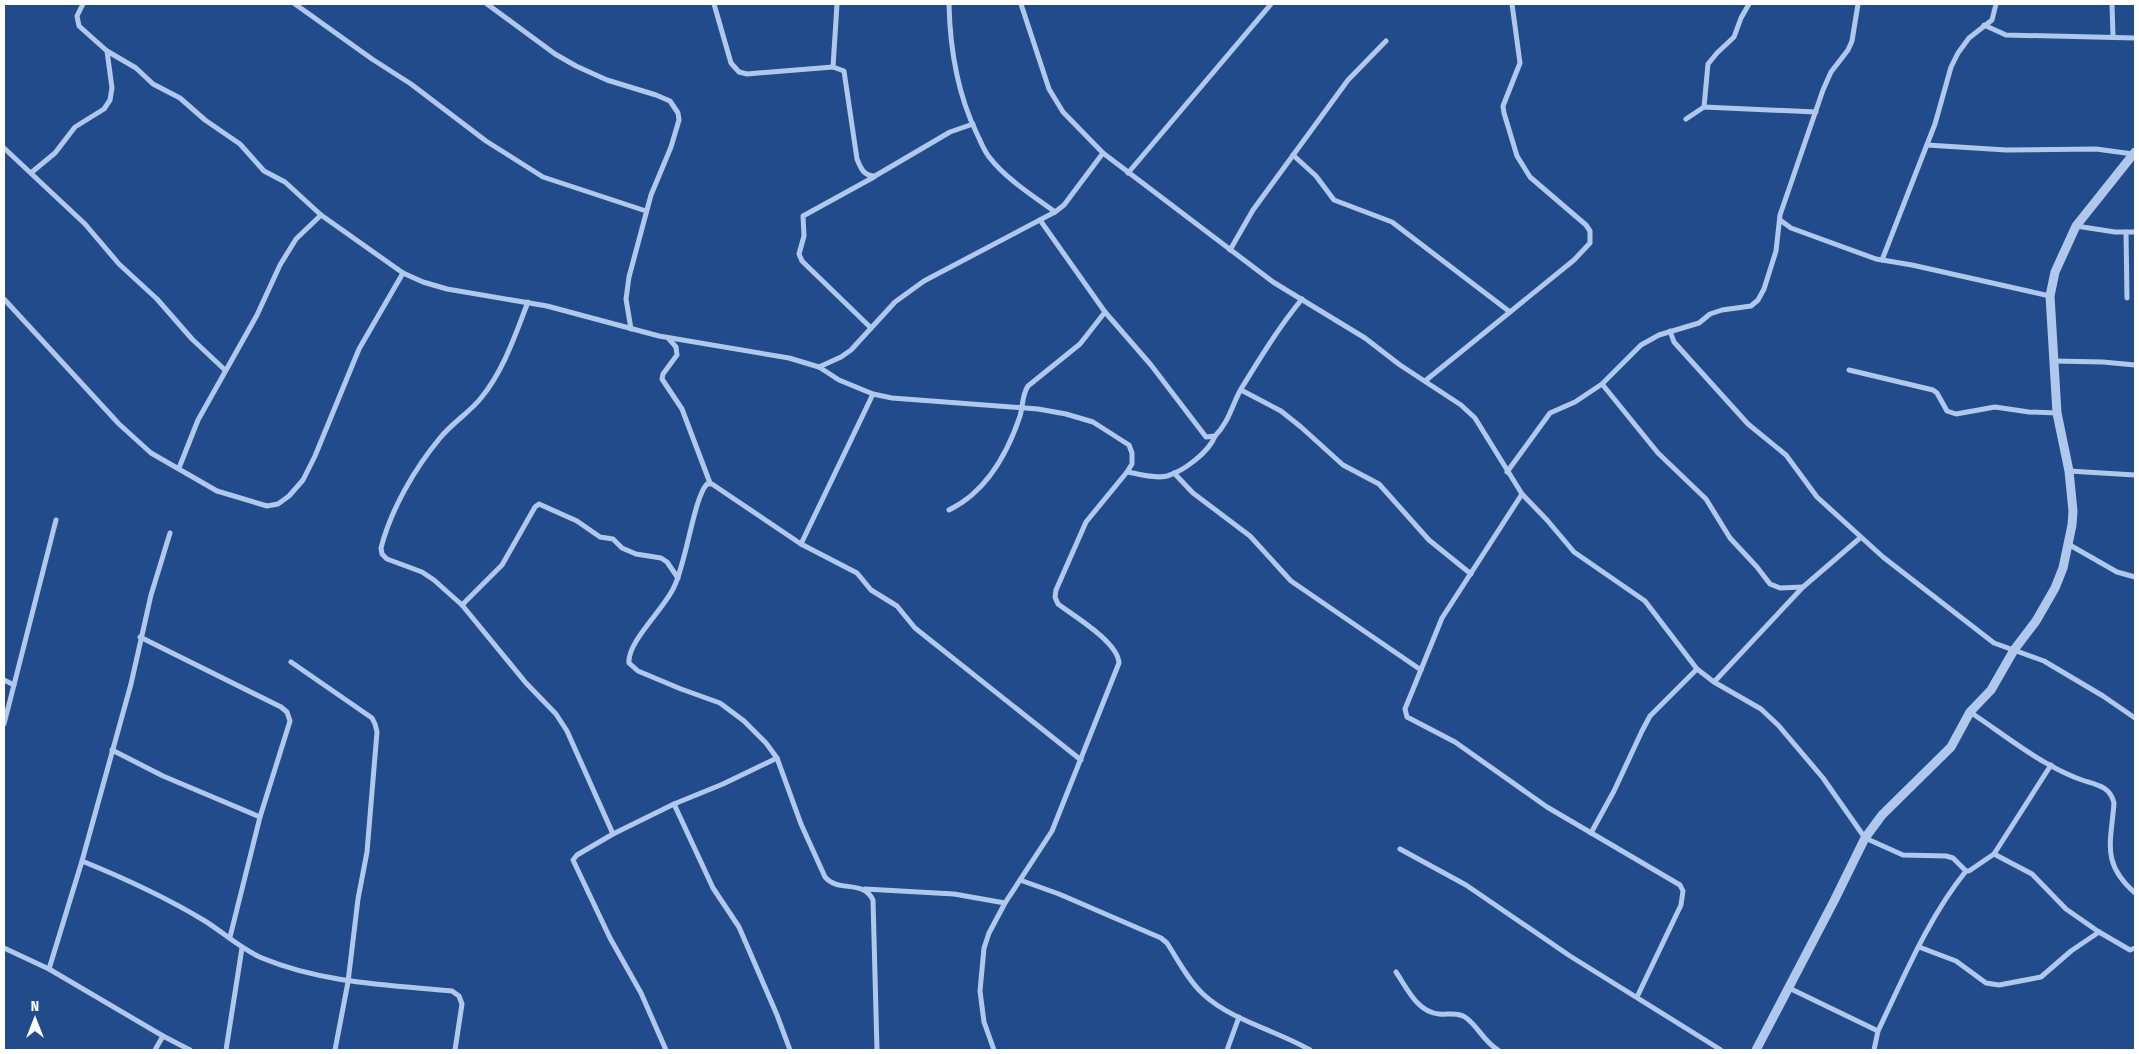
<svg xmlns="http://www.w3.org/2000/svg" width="2139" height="1054" font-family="'Fira Sans Condensed',sans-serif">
<rect width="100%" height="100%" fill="#224b8c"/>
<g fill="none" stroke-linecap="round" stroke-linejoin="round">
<g stroke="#b0c8eb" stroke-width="5">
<path d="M83,4L77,16L79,26L107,51L136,68L153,84L180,98L205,120L240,144L264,171L285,182L321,215L403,273L423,282L447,289L547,306L659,336L789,358L819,367L839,380L873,394L892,398L1038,409L1066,414L1093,422L1129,445L1132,453V464L1127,472L1086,522L1056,590L1055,597L1058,604C1074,616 1118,642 1119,663L1052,831L1005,903L989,933L984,948L980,991L984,1022L994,1050"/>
<path d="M295,4L372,59L411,84L486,141L543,177L646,211"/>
<path d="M487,4L555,54L576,66L607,80L656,95L670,101L678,113L679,120L671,147L651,195L629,277L626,299L631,329"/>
<path d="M714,4L731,63L739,72L747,74L833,67"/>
<path d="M837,4L833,67L844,71L857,159C861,169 864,176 875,176L950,132L973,124"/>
<path d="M949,4C950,50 957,93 977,134C981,142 984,151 990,158C1006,179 1035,197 1055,212"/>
<path d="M1021,4L1049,89L1063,112L1103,153L1273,282L1365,338L1400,365L1461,405L1475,418L1522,494L1547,520L1574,552L1645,601L1697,669L1714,682L1761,709L1779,726L1823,778L1865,838L1903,855L1946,856L1953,858L1966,871H1969L1994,854L2051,765"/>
<path d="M2112,4L2113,36"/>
<path d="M1984,25L2006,35L2135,38"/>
<path d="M1704,107L1708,64L1717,53L1734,37L1741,18L1749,4"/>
<path d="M1686,119L1704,107L1816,112"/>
<path d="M1927,145L2006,150L2096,149L2133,154"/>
<path d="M4,148L85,224L119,264L157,299L192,339L225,370"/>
<path d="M1293,155L1316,176L1334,200L1392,222L1510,312"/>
<path d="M32,172L55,153L75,127L104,109L110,100L112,88L107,51"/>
<path d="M1128,173L1271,4"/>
<path d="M1040,220L1105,312L1151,365L1206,437L1215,436C1229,422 1232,405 1241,389C1260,358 1279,327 1302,299"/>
<path d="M1780,220L1791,228L1876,259L1912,265L2050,296"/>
<path d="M2076,226L2115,232H2135"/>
<path d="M2126,232L2127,298"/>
<path d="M1230,250L1253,210L1348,80L1386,41"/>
<path d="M1882,260L1935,124L1951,67L1958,53L1969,38L1992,20L1996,4"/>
<path d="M4,299L119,424L151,453L217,491L267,506L278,504L289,496L303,480L315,456L359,349L403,273"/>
<path d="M528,302C515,335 504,370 481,398C469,413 452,423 440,438C415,468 391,509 381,548L382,554L387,559L422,572L434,580L462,605L526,683L556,714L567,731L613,834"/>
<path d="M871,328L802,261L799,254L804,236L803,216L874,177"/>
<path d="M1670,331L1674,342L1748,424L1786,455L1817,497L1883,557L1994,643L2044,661L2103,696L2135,718"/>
<path d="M669,339L676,347L677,355L663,374L662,379L682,409L710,483"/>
<path d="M2054,361L2103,362L2135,365"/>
<path d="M819,367L841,357L851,350L895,302L924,281L1055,212L1064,205L1103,153"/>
<path d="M1849,370L1933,390L1937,393L1947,411L1956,414L1995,407L2029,412L2057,413"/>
<path d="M1425,381L1574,260L1590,243V231L1586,225L1530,177L1517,156L1504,113L1503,106L1520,63L1512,4"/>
<path d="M1602,384L1658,453L1706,499L1730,538L1757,567L1770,584L1780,588L1803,587"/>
<path d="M1241,390L1281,411L1301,427L1343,465L1379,484L1429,540L1471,574"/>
<path d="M179,468L198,420L257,315L280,265L296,239L321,215"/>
<path d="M2069,471L2135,475"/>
<path d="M1127,472C1140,474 1155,479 1167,476C1184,471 1209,452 1215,436"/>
<path d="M1507,472L1550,413L1575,402L1602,384L1641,345L1659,335L1699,323L1710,314L1722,310L1751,306L1758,300L1764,289L1776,251L1780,215L1823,90L1831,72L1848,50L1852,41L1858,4"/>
<path d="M1174,473L1193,493L1250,536L1291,581L1421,670"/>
<path d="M1522,494L1442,618L1405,709L1407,717L1455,742L1547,807L1680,885L1683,891L1681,905L1637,997"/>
<path d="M949,510C986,492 1007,455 1020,416C1023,406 1022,395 1028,386L1080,344L1105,312"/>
<path d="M801,544L873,394"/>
<path d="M2068,544L2117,572L2135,577"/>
<path d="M462,605L502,565L535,507L539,504L577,521L600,537L613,539L622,548L636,554L661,558L667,562L678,578"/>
<path d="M140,637L281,707L287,712L290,721L260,817L230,937"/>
<path d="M291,662L372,718L375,724L377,732L367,852L358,899L348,982L335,1050"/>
<path d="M4,680L14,685"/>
<path d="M1714,682L1803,587L1860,538"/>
<path d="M1970,712C2005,735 2042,766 2082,780C2097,785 2110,786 2114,803C2111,843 2101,863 2135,893"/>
<path d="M4,724L56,520"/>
<path d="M112,750L163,776L260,817"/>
<path d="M674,804L713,888L739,927L777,1015L790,1050"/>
<path d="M1591,833L1614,791L1642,731L1650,716L1697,669"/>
<path d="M1400,849L1466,885L1570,956L1721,1050"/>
<path d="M1994,854L2032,874L2066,909L2099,932L2130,950L2135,948"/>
<path d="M82,861C124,878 167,898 205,921C224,933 241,949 262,958C322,983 388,985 452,991L459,996L462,1004L455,1050"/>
<path d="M1020,880L1059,894L1161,938L1167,943C1178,960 1188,980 1203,994C1232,1021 1276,1030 1310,1050"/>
<path d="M865,889L954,894L1005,903"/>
<path d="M1919,947L1956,961L1986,983L1999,985L2041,977L2071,951L2099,932"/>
<path d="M4,948L49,969L163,1036L190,1050"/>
<path d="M49,969L82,861L131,684L151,595L170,533"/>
<path d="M1396,972C1407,988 1417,1012 1439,1014C1448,1015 1457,1012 1465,1017C1478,1026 1484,1042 1498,1050"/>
<path d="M1789,988L1878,1031L1874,1050"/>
<path d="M1878,1031C1904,977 1928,918 1966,871"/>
<path d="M155,1050L163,1036"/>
<path d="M226,1050L242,948"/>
<path d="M666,1050L641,993L610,938L573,860L577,855L613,834L674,804L723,784L777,758"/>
<path d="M877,1050L873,900C863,879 838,893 825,877L801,824L777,758L766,743L744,721L720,703L681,689L638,671L629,663C627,642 665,608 674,587C686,564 694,497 707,484H712L801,544L857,573L871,590L897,606L915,628L1081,760"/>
<path d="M1227,1050L1239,1017"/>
</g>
<path stroke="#b0c8eb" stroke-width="9" d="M1756,1050L1834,901L1865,838L1882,815L1951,747L1970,712L1991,690L2014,650L2036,621L2055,588L2063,568L2072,525L2073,511L2069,471L2057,413L2050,296L2055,272L2076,226L2135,152"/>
</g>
<rect width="2139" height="1054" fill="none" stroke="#ffffff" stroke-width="10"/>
<g transform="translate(35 1019)" stroke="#224b8c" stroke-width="4" paint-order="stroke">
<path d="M0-4L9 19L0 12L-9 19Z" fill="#ffffff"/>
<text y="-8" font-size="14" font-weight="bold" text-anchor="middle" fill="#ffffff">N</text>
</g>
</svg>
